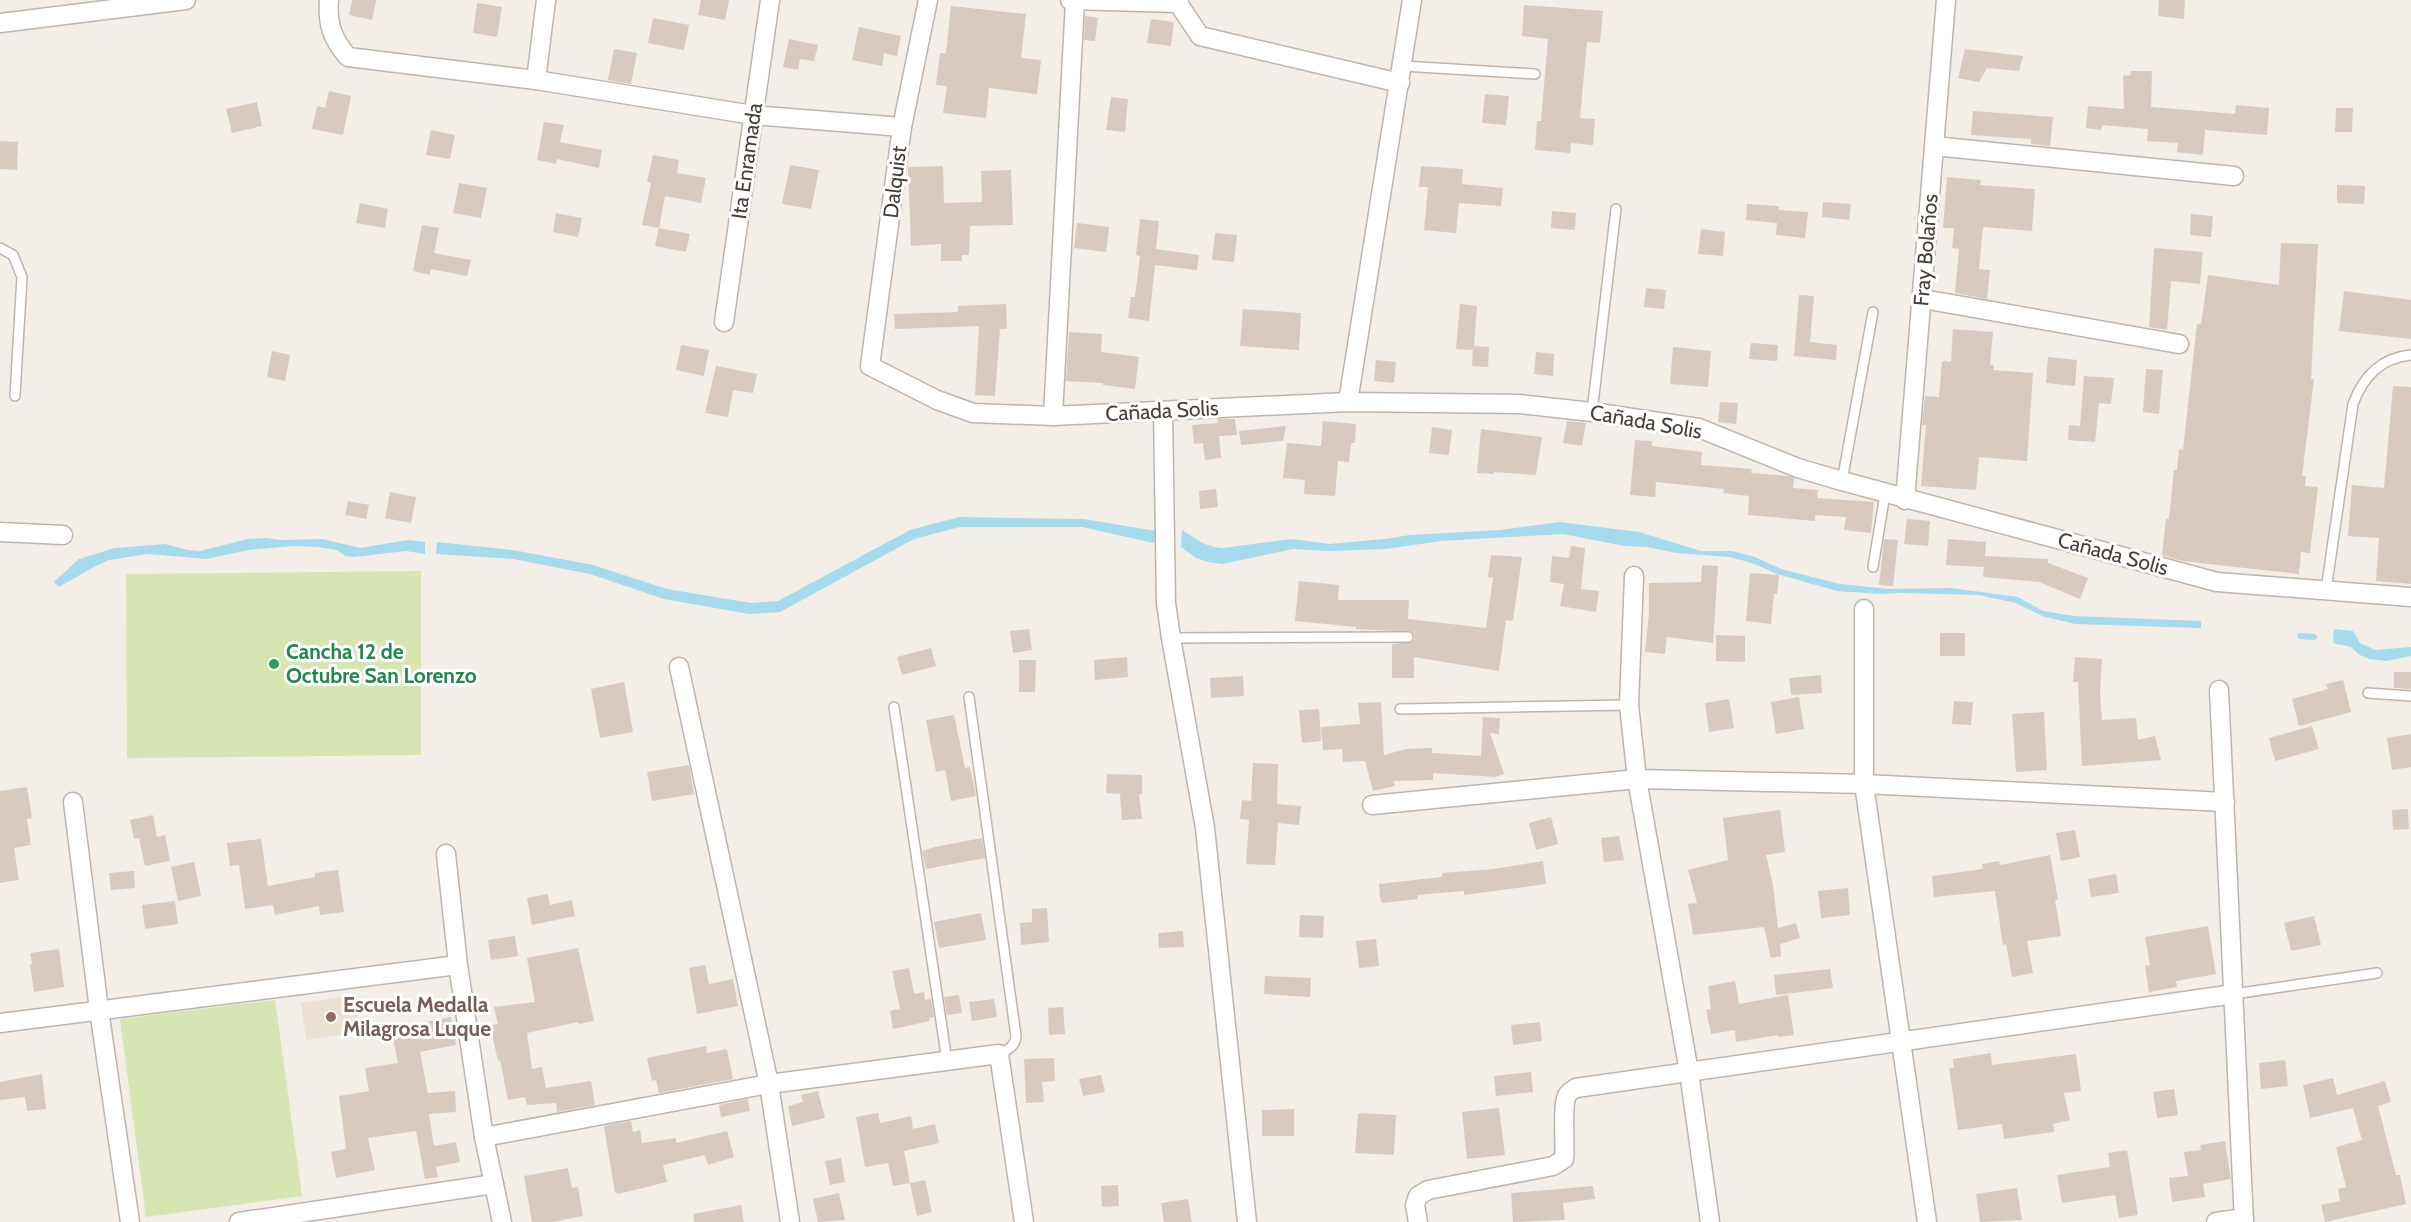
<svg xmlns="http://www.w3.org/2000/svg" width="2411" height="1222" font-family="Cabin,sans-serif">
<rect width="100%" height="100%" fill="#f3eee8"/>
<path fill="#ebe1d2" d="M355,995L360,1032L306,1040L301,1003Z"/>
<g fill="#d6e5b2">
<path d="M421,571V755L127,758L126,574Z"/>
<path d="M275,1000L302,1196L146,1217L120,1019Z"/>
</g>
<g fill="#a7daec">
<path d="M959,517L1084,519L1156,531L1154,543L1082,527H960L914,539L780,612L749,614L664,599L590,574L513,559L436,554L437,542L513,550L593,565L667,589L751,603L778,601L910,530Z"/>
<path d="M1560,522L1639,532L1701,551H1732L1755,557L1781,569L1840,584L1889,589L1951,588L2018,597L2043,611L2074,616L2201,621V628L2075,624L2042,616L2016,603L1979,595L1902,593L1880,594L1837,591L1777,574L1752,563L1730,557L1676,553L1648,547L1624,546L1563,534L1441,541L1386,549L1329,551L1293,549L1222,564L1208,562L1196,558L1181,547L1182,530C1195,538 1207,548 1223,548L1292,539L1329,544L1385,539L1410,535L1500,530Z"/>
<path d="M267,538L279,540L323,539L360,548L408,540L425,542V554L406,551L354,557L345,556L337,550L318,547L294,546L248,550L207,559L147,554L109,560L92,568L59,587L54,582L79,559L115,548L165,544L188,550L200,551L248,539Z"/>
<path d="M2334,629L2353,631L2360,643L2375,650L2411,647V656L2386,661L2369,659L2360,655L2351,647L2333,643Z"/>
</g>
<g fill="none" stroke-linecap="round" stroke-linejoin="round">
<path stroke="#a7daec" stroke-width="6" d="M2300,636L2314,637"/>
</g>
<g fill="#d7cbc1">
<path d="M352,0H376L372,20L349,15Z"/>
<path d="M701,0H729L725,20L698,15Z"/>
<path d="M2159,0H2185L2184,19L2158,16Z"/>
<path d="M477,3L502,7L497,37L473,33Z"/>
<path d="M1524,5L1603,11L1600,43L1587,42L1580,118L1595,119L1593,145L1571,143L1570,153L1535,150L1537,121H1541L1548,39L1522,36Z"/>
<path d="M951,6L1026,14L1021,58L1041,60L1037,94L989,88L986,118L943,113L947,86L936,85L940,53H946Z"/>
<path d="M1085,16L1098,18L1095,41L1084,40Z"/>
<path d="M653,18L689,25L684,50L648,43Z"/>
<path d="M1151,19L1174,22L1171,46L1147,43Z"/>
<path d="M859,27L901,36L897,56L884,53L882,66L852,60Z"/>
<path d="M789,39L818,45L814,61L800,59L798,70L783,67Z"/>
<path d="M614,49L637,53L631,84L608,80Z"/>
<path d="M1965,49L2023,56L2019,71L1987,68L1979,82L1958,78Z"/>
<path d="M2131,71H2152L2151,107L2235,114L2236,105L2269,108L2267,135L2205,130L2203,155L2177,152L2178,143L2147,141L2148,129L2102,125L2101,130L2086,128L2088,106L2124,109L2123,76L2131,75Z"/>
<path d="M329,91L351,96L343,135L312,129L317,106L325,108Z"/>
<path d="M1485,94L1509,96L1506,125L1482,123Z"/>
<path d="M1111,97L1128,99L1125,132L1106,130Z"/>
<path d="M257,102L262,126L232,133L226,109Z"/>
<path d="M2336,108H2353L2352,132H2335Z"/>
<path d="M1973,111L2053,117L2050,146L2031,144V139L1971,135Z"/>
<path d="M544,122L564,125L560,142L602,150L599,168L557,159L556,164L537,160Z"/>
<path d="M431,130L455,135L450,159L426,155Z"/>
<path d="M0,141L18,142L17,170L0,169Z"/>
<path d="M653,155L679,160L677,173L706,178L701,203L665,196L659,228L642,225L651,183L647,182Z"/>
<path d="M790,165L819,170L811,209L782,204Z"/>
<path d="M943,166L944,203L982,202L981,171L1011,170L1013,225L970,226L969,255H962V261H941V244L911,246L908,167Z"/>
<path d="M1421,166L1463,169L1462,184L1503,188L1501,206L1459,203L1456,233L1424,230L1428,187H1419Z"/>
<path d="M1947,177L1981,180L1980,185L2035,189L2032,231L1983,227L1979,269L1990,270L1987,299L1955,293L1959,249L1952,248L1954,228H1943Z"/>
<path d="M459,183L487,188L481,218L453,213Z"/>
<path d="M2337,185L2365,186L2364,204L2337,203Z"/>
<path d="M1823,202L1851,204L1849,220L1822,217Z"/>
<path d="M360,203L388,209L385,228L356,223Z"/>
<path d="M1747,204L1779,206V210L1808,212L1805,238L1776,235L1777,223L1746,220Z"/>
<path d="M1552,211L1576,213L1575,230L1551,228Z"/>
<path d="M556,213L582,218L578,237L553,232Z"/>
<path d="M2191,214L2213,216L2211,237L2190,235Z"/>
<path d="M1140,219L1159,221L1156,249L1199,255L1197,270L1155,265L1149,321L1128,318L1131,297H1135L1140,256L1136,255Z"/>
<path d="M1077,223L1109,227L1106,252L1074,248Z"/>
<path d="M422,225L439,228L434,253L471,260L467,276L431,269L430,275L413,271Z"/>
<path d="M659,228L690,234L686,252L655,246Z"/>
<path d="M1701,229L1725,232L1723,256L1698,254Z"/>
<path d="M1215,233L1237,235L1234,262L1212,260Z"/>
<path d="M2281,243L2318,244L2311,379H2314L2302,476H2306L2305,486L2318,487L2310,553L2301,552L2299,574L2182,561L2162,555L2166,519H2169L2174,470H2177L2179,449L2183,450L2197,324H2201L2208,275L2279,285Z"/>
<path d="M2154,248L2203,252L2200,284L2171,281L2167,330L2149,327Z"/>
<path d="M1646,288L1666,290L1664,309L1644,307Z"/>
<path d="M2344,291L2411,300V339L2339,331Z"/>
<path d="M1799,295L1814,296L1810,342L1837,345L1836,360L1794,356Z"/>
<path d="M1006,304L1007,329H1000L995,396L975,395L979,326L895,329L894,314L958,312V306Z"/>
<path d="M1460,304L1477,306L1474,346L1489,347L1488,367L1472,366L1473,350L1456,349Z"/>
<path d="M1243,309L1301,313L1299,350L1240,346Z"/>
<path d="M1953,329L1993,332L1990,365H1994L1993,370L2033,373L2027,461L1979,457L1976,490L1921,486L1926,425H1922L1925,396L1939,397L1942,361L1951,362Z"/>
<path d="M1069,332L1102,334L1101,352L1139,357L1135,389L1103,385V383L1066,381Z"/>
<path d="M1751,343L1778,345L1777,361L1749,359Z"/>
<path d="M681,345L709,350L704,376L676,370Z"/>
<path d="M1673,347L1711,351L1708,387L1670,384Z"/>
<path d="M272,351L290,355L285,381L267,377Z"/>
<path d="M1536,352L1554,354L1553,376L1534,374Z"/>
<path d="M2048,357L2077,360L2075,386L2046,383Z"/>
<path d="M1376,360L1396,362L1394,383L1374,381Z"/>
<path d="M716,366L757,374L753,393L733,390L728,417L705,413Z"/>
<path d="M2146,369L2163,370L2159,414L2143,412Z"/>
<path d="M2084,376L2114,378L2111,404L2099,403L2095,442L2068,440L2069,425L2080,426Z"/>
<path d="M2393,386L2411,387V584L2376,581L2379,538L2348,536L2352,485L2384,488Z"/>
<path d="M1720,402L1738,403L1736,424L1718,422Z"/>
<path d="M1217,419H1235L1237,435L1219,436Z"/>
<path d="M1323,421L1356,424L1355,443H1351L1349,462L1338,461L1335,496L1304,494L1305,480L1283,478L1287,443L1321,446Z"/>
<path d="M1567,421L1586,423L1582,446L1563,443Z"/>
<path d="M1218,423L1221,458L1205,460L1203,443L1194,444L1192,425Z"/>
<path d="M1286,426L1283,441L1241,445L1239,431Z"/>
<path d="M1432,427L1452,430L1449,455L1429,453Z"/>
<path d="M1481,429L1542,437L1536,475L1494,472V474L1477,473Z"/>
<path d="M1635,440L1652,441V446L1702,452L1701,465L1752,469L1751,473L1789,476L1794,478L1793,488L1818,490L1817,498L1874,502L1871,533L1844,530L1846,517L1815,515V521L1748,515L1749,496L1723,493L1724,489L1656,482L1655,497L1630,495Z"/>
<path d="M1216,489L1218,507L1200,509L1199,491Z"/>
<path d="M390,492L416,497L411,523L385,518Z"/>
<path d="M348,501L369,505L366,519L345,515Z"/>
<path d="M1907,519L1930,521L1928,546L1904,544Z"/>
<path d="M1884,539L1898,540L1893,586L1879,585Z"/>
<path d="M1948,539L1986,542L1985,556L2048,559V563L2088,578L2080,599L2039,582L1983,577L1984,567L1946,565Z"/>
<path d="M1571,546L1585,548L1581,589L1599,591L1596,612L1560,606L1564,584L1550,582L1552,556L1569,558Z"/>
<path d="M1491,555L1522,557L1513,621L1506,620L1499,671L1414,657V678H1392V644L1412,642L1415,638L1412,632L1356,629V627L1295,621L1299,581L1339,585L1338,600H1409L1408,619L1486,628L1493,578L1488,577Z"/>
<path d="M1702,565L1718,566L1713,643L1667,637L1665,654L1645,652L1649,613V583L1701,582Z"/>
<path d="M1750,573L1779,575L1777,594H1774L1771,624L1746,621Z"/>
<path d="M1029,629L1032,650L1013,653L1010,631Z"/>
<rect x="1940" y="633" width="25" height="23"/>
<path d="M1716,635L1745,636V662L1716,661Z"/>
<path d="M931,648L936,666L902,675L897,657Z"/>
<path d="M1127,657L1128,677L1095,680L1094,660Z"/>
<path d="M2075,657L2102,659L2100,694L2102,720L2136,718L2138,740L2155,736L2161,760L2082,766L2078,682H2073Z"/>
<path d="M1019,660H1036L1035,692H1019Z"/>
<path d="M2394,672H2411V689L2394,688Z"/>
<path d="M1821,675L1822,693L1791,695L1789,678Z"/>
<path d="M1243,676L1244,696L1211,698L1210,678Z"/>
<path d="M2343,680L2351,712L2299,726L2292,699L2328,689L2326,684Z"/>
<path d="M624,682L633,732L600,738L591,689Z"/>
<path d="M1799,697L1804,729L1776,734L1771,702Z"/>
<path d="M1729,699L1734,728L1709,732L1705,703Z"/>
<path d="M1954,701L1973,702L1971,725L1952,724Z"/>
<path d="M1381,702L1384,755L1406,749L1432,748V753L1481,756L1483,717L1500,718L1499,734L1490,733L1504,774L1495,777L1433,773V780L1394,781L1395,786L1373,791L1365,761L1343,762L1342,749L1323,750L1321,727L1360,724L1358,703Z"/>
<path d="M1319,709L1321,741L1302,743L1299,710Z"/>
<path d="M2044,712L2047,770L2016,772L2012,714Z"/>
<path d="M954,715L965,768L970,767L976,796L951,801L945,770L936,772L926,720Z"/>
<path d="M2312,726L2319,749L2275,761L2269,738Z"/>
<path d="M2411,734V767L2392,770L2387,738Z"/>
<path d="M1253,763L1278,764L1277,804L1301,806L1299,825L1278,823L1275,865L1246,864L1249,820L1240,819L1242,800L1251,801Z"/>
<path d="M689,765L694,794L652,801L647,772Z"/>
<path d="M1107,774L1142,775V794H1139L1142,819L1122,820L1120,794L1106,793Z"/>
<path d="M27,787L32,818L27,819L31,845L14,848L19,880L0,883V791Z"/>
<path d="M2408,809L2409,829L2393,830L2392,810Z"/>
<path d="M1780,810L1785,852L1766,855L1773,885L1778,928L1796,923L1800,938L1780,944L1781,956L1771,958L1764,927L1693,935L1688,904L1697,903L1688,870L1728,860L1723,818Z"/>
<path d="M153,815L157,837L165,835L170,861L145,866L139,838L134,839L130,820Z"/>
<path d="M1551,817L1558,844L1536,850L1529,823Z"/>
<path d="M2075,830L2080,857L2061,861L2056,833Z"/>
<path d="M1619,836L1624,860L1604,862L1601,838Z"/>
<path d="M982,838L985,858L926,869L922,851L935,847Z"/>
<path d="M261,839L268,886L315,877V873L338,870L344,912L320,915L319,906L275,915L273,905L245,909L239,865L230,866L227,843Z"/>
<path d="M2050,855L2058,899L2055,900L2061,936L2027,941L2033,973L2012,977L2006,944L2003,945L1995,891L1934,897L1932,876L1983,869L1982,864L1999,861L2000,865Z"/>
<path d="M1543,861L1546,884L1464,895V891L1417,895L1418,899L1382,903L1380,897L1379,884L1442,877V873L1493,869Z"/>
<path d="M194,862L201,896L178,901L171,867Z"/>
<path d="M134,871L135,888L111,890L109,873Z"/>
<path d="M2116,874L2119,893L2091,897L2088,879Z"/>
<path d="M1848,888L1850,915L1821,918L1818,891Z"/>
<path d="M548,894L550,905L572,900L575,916L532,925L527,898Z"/>
<path d="M175,901L178,924L145,929L142,905Z"/>
<path d="M1047,908L1049,942L1021,945L1020,923L1032,922V909Z"/>
<path d="M981,913L986,940L939,948L934,922Z"/>
<path d="M1300,915L1324,916L1323,938L1299,937Z"/>
<path d="M2314,916L2321,945L2291,951L2284,923Z"/>
<path d="M2208,926L2216,974L2176,981L2177,987L2149,992L2145,966L2150,965L2145,937Z"/>
<path d="M1183,931L1184,947L1159,948L1158,933Z"/>
<path d="M515,936L518,956L491,960L488,940Z"/>
<path d="M1376,939L1379,966L1359,968L1356,941Z"/>
<path d="M578,948L594,1021L579,1024L578,1022L527,1033L532,1069L542,1067L546,1088L591,1081L595,1105L557,1112L556,1103L527,1105L525,1097L508,1100L500,1060L498,1061L490,1025L498,1024L494,1007L535,1002L527,958Z"/>
<path d="M59,949L64,987L34,992L30,965L32,964L30,953Z"/>
<path d="M705,965L709,984L733,979L738,1006L697,1014L689,968Z"/>
<path d="M909,968L914,994L924,992L925,1000L931,999L934,1017L929,1018L930,1021L893,1029L890,1011L900,1009L892,971Z"/>
<path d="M1830,969L1833,988L1776,995L1774,975Z"/>
<path d="M1265,976L1311,978L1310,997L1264,994Z"/>
<path d="M1735,981L1739,1004L1788,995L1794,1035L1778,1037V1035L1736,1042L1735,1030L1711,1034L1706,1010L1711,1009L1708,986Z"/>
<path d="M959,995L962,1013L947,1015L944,997Z"/>
<path d="M994,999L997,1017L972,1021L969,1002Z"/>
<path d="M1063,1007L1065,1034L1049,1035L1048,1008Z"/>
<path d="M451,1017L456,1045L420,1052L428,1093L455,1091L456,1112L429,1114L434,1146L456,1142L460,1162L436,1167L438,1177L425,1179L416,1131L368,1138L375,1170L336,1178L331,1152L346,1149L339,1096L369,1091L365,1068L398,1063L391,1029Z"/>
<path d="M1540,1022L1542,1041L1513,1045L1511,1025Z"/>
<path d="M706,1046L707,1053L727,1049L733,1079L659,1093L656,1080L652,1081L647,1058Z"/>
<path d="M1991,1053L1992,1065L2076,1054L2081,1091L2064,1093L2070,1120L2053,1124L2054,1132L2004,1139L2002,1124L1958,1130L1949,1068H1954L1953,1059Z"/>
<path d="M1054,1058L1055,1081L1042,1082L1044,1102L1026,1103L1024,1059Z"/>
<path d="M2285,1060L2288,1086L2261,1089L2259,1063Z"/>
<path d="M1531,1072L1533,1092L1496,1096L1494,1076Z"/>
<path d="M42,1074L46,1109L27,1111L25,1097L0,1100V1082Z"/>
<path d="M1101,1075L1105,1092L1083,1096L1079,1079Z"/>
<path d="M2333,1078L2337,1095L2385,1081L2391,1102L2378,1106L2396,1175H2400L2406,1204L2325,1222L2321,1205L2340,1201L2338,1189L2346,1187L2336,1147L2362,1140L2353,1108L2310,1118L2303,1085Z"/>
<path d="M2174,1089L2178,1115L2157,1118L2153,1092Z"/>
<path d="M818,1091L825,1118L792,1126L788,1106L803,1102L801,1095Z"/>
<path d="M748,1099L750,1111L721,1117L719,1105Z"/>
<path d="M1499,1108L1505,1155L1467,1159L1462,1112Z"/>
<path d="M1294,1109V1136H1262V1110Z"/>
<path d="M878,1113L880,1123L911,1116L913,1129L935,1124L939,1143L904,1151L910,1183L893,1186L888,1163L865,1167L856,1117Z"/>
<path d="M1358,1113L1396,1115L1394,1155L1355,1153Z"/>
<path d="M631,1121L633,1132L640,1130L642,1143L676,1138V1143L727,1131L734,1157L708,1165L705,1155L663,1165L667,1182L618,1194L615,1192L604,1126Z"/>
<path d="M2225,1141L2231,1179L2203,1184L2205,1197L2172,1202L2169,1178L2188,1176L2184,1152L2201,1150L2200,1145Z"/>
<path d="M2127,1150L2138,1215L2119,1218L2115,1195L2062,1203L2057,1175L2110,1167L2108,1153Z"/>
<path d="M841,1158L845,1182L830,1185L825,1161Z"/>
<path d="M568,1168L572,1188L578,1187L583,1216L553,1222H532L524,1176Z"/>
<path d="M925,1180L932,1212L917,1216L910,1183Z"/>
<path d="M1118,1185L1119,1206L1102,1207L1101,1186Z"/>
<path d="M1593,1186L1595,1199L1563,1203L1565,1220L1513,1222L1511,1193Z"/>
<path d="M2017,1188L2022,1220L1980,1222L1976,1194Z"/>
<path d="M839,1193L845,1220L818,1222L813,1199Z"/>
<path d="M1188,1199L1192,1222H1164L1161,1203Z"/>
<path d="M741,1205L744,1222H694L693,1214Z"/>
</g>
<g fill="none" stroke-linecap="round" stroke-linejoin="round">
<g stroke="#beb4ab" stroke-width="12">
<g id="service">
<path d="M1403,66L1535,74"/>
<path d="M0,248L13,255L22,277L15,396"/>
<path d="M1592,412L1616,209"/>
<path d="M1842,481L1873,312"/>
<path d="M1873,567L1885,494"/>
<path d="M2326,590L2353,404C2363,377 2380,358 2411,355"/>
<path d="M1171,638L1408,637"/>
<path d="M2368,693L2411,696"/>
<path d="M969,697L1016,1036C1016,1045 1007,1051 999,1054"/>
<path d="M894,707L947,1061"/>
<path d="M1400,709L1629,705"/>
<path d="M2234,994L2377,973"/>
</g>
</g>
<g stroke="#beb4ab" stroke-width="21">
<g id="minor">
<path d="M329,0C327,23 332,39 348,57L536,80L753,115L902,127"/>
<path d="M928,0L902,127L870,366L937,400L973,413L1053,416L1348,402L1520,404L1592,412L1699,428L1798,468L1842,481L2217,582L2411,597"/>
<path d="M1070,0L1178,3"/>
<path d="M1179,0L1178,3L1200,36L1400,83"/>
<path d="M0,23L186,0"/>
<path d="M536,80L546,0"/>
<path d="M1934,146L2234,176"/>
<path d="M1923,299L2179,344"/>
<path d="M724,322L770,0"/>
<path d="M1348,402L1412,0"/>
<path d="M1163,411L1166,603L1171,638L1205,828L1247,1222"/>
<path d="M1053,416L1075,1"/>
<path d="M1905,500L1946,0"/>
<path d="M0,532L63,535"/>
<path d="M1634,576L1629,705L1637,779L1689,1072L1710,1222"/>
<path d="M1864,609V784L1927,1222"/>
<path d="M679,667L769,1084L790,1222"/>
<path d="M2219,690L2244,1222"/>
<path d="M73,802L99,1010L130,1222"/>
<path d="M1372,805L1637,779L1864,784L2225,802"/>
<path d="M446,854L458,965L484,1137L502,1222"/>
<path d="M0,1023L458,965"/>
<path d="M484,1137L769,1084L999,1054L1024,1222"/>
<path d="M239,1222L494,1184"/>
<path d="M1418,1222L1415,1205L1418,1196L1428,1190L1553,1166L1564,1159C1566,1145 1561,1103 1568,1094C1570,1091 1573,1090 1576,1088L2234,994"/>
<path d="M2216,1222L2244,1218"/>
</g>
</g>
<use href="#service" stroke="#fff" stroke-width="9"/>
<use href="#minor" stroke="#fff" stroke-width="18"/>
</g>
<circle fill="#2e9e5b" stroke="#fff" stroke-width="2" cx="274" cy="664" r="6"/>
<circle fill="#8d6e63" stroke="#fff" stroke-width="2" cx="331" cy="1017" r="6"/>
<g text-anchor="middle" stroke-width="6" stroke-linejoin="round" paint-order="stroke">
<g font-size="21" fill="#463e37" stroke="#fff">
<text transform="translate(747 161) rotate(-82)" y="7">Ita Enramada</text>
<text transform="translate(895 182) rotate(-83)" y="7">Dalquist</text>
<text transform="translate(1926 250) rotate(-85)" y="7">Fray Bolaños</text>
<text transform="translate(1162 411) rotate(-3)" y="7">Cañada Solis</text>
<text transform="translate(1646 422) rotate(10)" y="7">Cañada Solis</text>
<text transform="translate(2113 554) rotate(15)" y="7">Cañada Solis</text>
</g>
<g font-size="21" font-weight="bold" fill="#27864d" stroke="#fff" text-anchor="start">
<text x="286" y="659">Cancha 12 de<tspan x="286" dy="24">Octubre San Lorenzo</tspan></text>
</g>
<g font-size="21" font-weight="bold" fill="#785e54" stroke="#fff" text-anchor="start">
<text x="343" y="1012">Escuela Medalla<tspan x="343" dy="24">Milagrosa Luque</tspan></text>
</g>
</g>
</svg>
